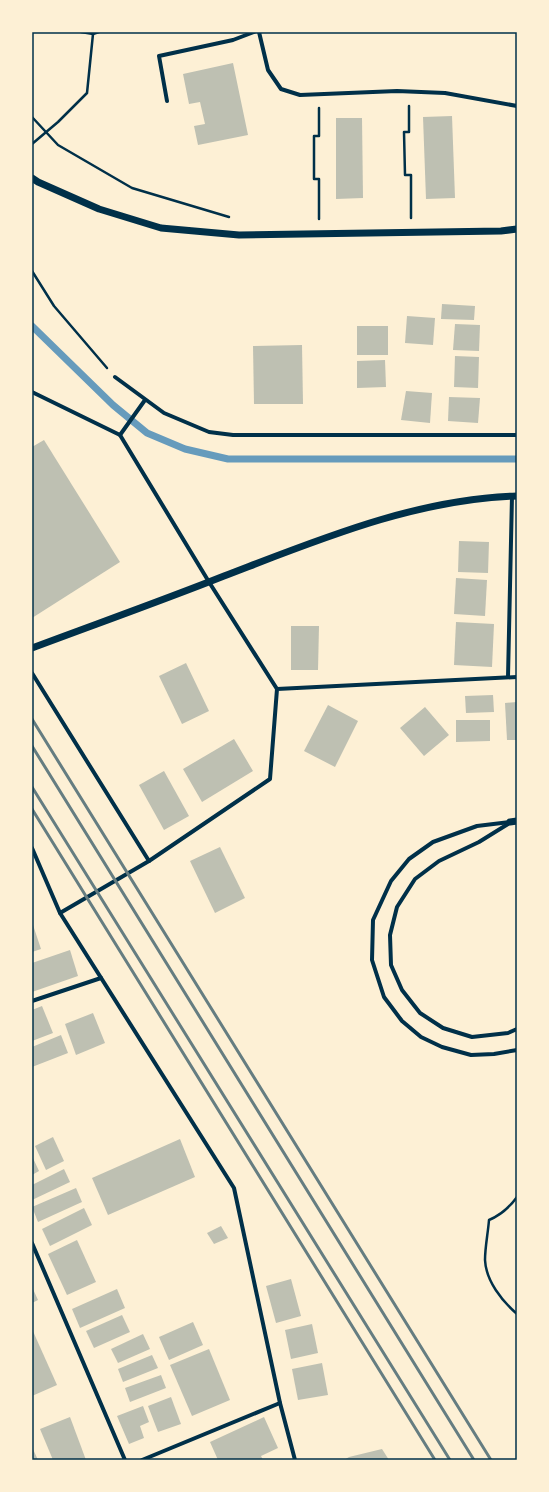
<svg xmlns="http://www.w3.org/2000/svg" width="549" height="1492" font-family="'Crimson Pro',serif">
<rect width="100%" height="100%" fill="#fdf0d5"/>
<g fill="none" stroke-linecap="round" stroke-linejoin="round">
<path stroke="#669bbc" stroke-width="7" d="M32,326L113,405L147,433L185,449L228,459H517"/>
</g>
<g fill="#bec0b2">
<path d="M233,63L248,135L198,145L194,126L205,124L200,102L189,104L183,74Z"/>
<path d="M452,116L455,198L426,199L423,117Z"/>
<path d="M336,118H362L363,198L336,199Z"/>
<path d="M442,304L475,306L474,320L441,319Z"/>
<path d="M407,316L435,318L433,345L405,343Z"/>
<path d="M455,324L480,325L479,351L453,350Z"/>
<rect x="357" y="326" width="31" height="29"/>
<path d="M302,345L303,404H254L253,346Z"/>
<path d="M455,356L479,357L478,388L454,387Z"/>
<path d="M385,360L386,387L357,388V361Z"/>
<path d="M406,391L432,393L430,423L401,420Z"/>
<path d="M449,397L480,398L478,423L448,421Z"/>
<path d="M44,440L120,562L32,618V447Z"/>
<path d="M459,541L489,542L488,573L458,572Z"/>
<path d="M456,578L487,580L485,616L454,614Z"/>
<path d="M456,622L494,624L492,667L454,665Z"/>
<path d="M291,626H319L318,670H291Z"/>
<path d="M186,663L209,711L182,724L159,676Z"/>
<path d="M493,695L494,712L466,713L465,696Z"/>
<path d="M517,702V740H507L505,703Z"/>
<path d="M328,705L358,721L335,767L304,751Z"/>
<path d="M425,707L449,735L424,756L400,728Z"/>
<path d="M456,720H490V741L456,742Z"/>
<path d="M234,739L253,771L202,802L183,769Z"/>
<path d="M164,771L189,816L164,830L139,785Z"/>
<path d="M220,847L245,898L215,913L190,861Z"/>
<path d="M32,922L41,949L32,952Z"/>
<path d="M70,950L78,976L32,992V963Z"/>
<path d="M42,1006L53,1033L32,1041V1010Z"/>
<path d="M93,1013L105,1043L76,1055L65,1024Z"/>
<path d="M61,1035L68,1053L32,1067V1047Z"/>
<path d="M53,1137L64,1161L46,1170L35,1146Z"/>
<path d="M180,1139L195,1177L108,1215L92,1178Z"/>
<path d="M32,1156L39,1171L32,1175Z"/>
<path d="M64,1169L70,1182L32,1200V1185Z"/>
<path d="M76,1188L82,1202L38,1222L32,1207Z"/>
<path d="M84,1208L92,1225L50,1246L42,1229Z"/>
<path d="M221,1226L228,1238L214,1244L207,1233Z"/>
<path d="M77,1240L96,1282L67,1295L48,1254Z"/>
<path d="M291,1279L301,1316L276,1323L266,1286Z"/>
<path d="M32,1287L38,1300L32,1303Z"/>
<path d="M117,1289L125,1308L80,1328L72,1309Z"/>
<path d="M122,1315L130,1332L94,1348L86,1331Z"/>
<path d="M193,1322L203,1345L169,1360L159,1337Z"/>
<path d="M312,1324L318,1353L291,1359L285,1330Z"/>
<path d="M32,1329L57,1385L32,1396Z"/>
<path d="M143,1334L150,1349L118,1363L111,1349Z"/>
<path d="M209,1349L230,1400L192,1416L170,1365Z"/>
<path d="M152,1355L158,1368L123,1382L118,1369Z"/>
<path d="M322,1363L328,1395L298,1400L292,1369Z"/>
<path d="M161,1375L166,1388L130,1402L125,1388Z"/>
<path d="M171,1397L181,1424L158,1432L148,1406Z"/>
<path d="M143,1406L149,1422L140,1426L144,1438L129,1444L117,1416Z"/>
<path d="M70,1417L86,1460H53L40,1429Z"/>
<path d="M264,1417L278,1448L261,1456L263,1460H218L210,1442Z"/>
<path d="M32,1447L38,1460H32Z"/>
<path d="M382,1449L389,1460H344L349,1457Z"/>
</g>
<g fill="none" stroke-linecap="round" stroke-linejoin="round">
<g stroke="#003049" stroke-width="2.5">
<path d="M81,32L93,34L99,32"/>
<path d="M409,106V132H404L405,175H411V218"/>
<path d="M32,117L58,145L132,188L229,217"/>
<path d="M32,144L58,122L87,93L93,34"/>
<path d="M319,219V179H314V136H319V108"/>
<path d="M32,271L54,306L107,368"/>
<path d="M517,1197C509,1208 501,1215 489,1220C488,1233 485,1247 485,1260C486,1281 502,1301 517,1314"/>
</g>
<g stroke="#003049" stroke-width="4">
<path d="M259,32L268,70L281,89L300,95L397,91L445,93L517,106"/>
<path d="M167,101L159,56L233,40L254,32"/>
<path d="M115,377L164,413L209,432L233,435H517"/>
<path d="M32,392L120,435L209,582L277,689"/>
<path d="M120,435L145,400"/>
<path d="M32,673L149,861"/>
<path d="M508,677L512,496"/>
<path d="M510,822L477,826L433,842L409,859L391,881L373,920L372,960L384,997L402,1021L421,1037L442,1047L471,1055L494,1054L517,1050"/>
<path d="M508,824L479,842L439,861L415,879L397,907L390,935L391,965L402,990L420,1013L443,1028L472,1037L508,1033L517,1029"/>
<path d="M32,848L60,913L234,1188L280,1403L295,1460"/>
<path d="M60,913L149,861L270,779L277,689L517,677"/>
<path d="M32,1001L101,978"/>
<path d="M32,1243L125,1460"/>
<path d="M142,1460L280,1403"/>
</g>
<g stroke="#003049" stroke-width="7">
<path d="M32,178L38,182L99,209L161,228L239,235L501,231L517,229"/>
<path d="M32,648C96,624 161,601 224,576C318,540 415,499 517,496"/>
<path d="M510,822L517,821"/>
</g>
<g stroke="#657d81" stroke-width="3">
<path d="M32,719L491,1460"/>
<path d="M32,746L474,1460"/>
<path d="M32,787L450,1460"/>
<path d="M32,809L435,1460"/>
</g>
</g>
<rect width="549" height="1492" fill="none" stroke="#fdf0d5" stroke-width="66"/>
<rect x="33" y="33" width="483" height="1426" fill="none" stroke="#003049" stroke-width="1.5"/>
</svg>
